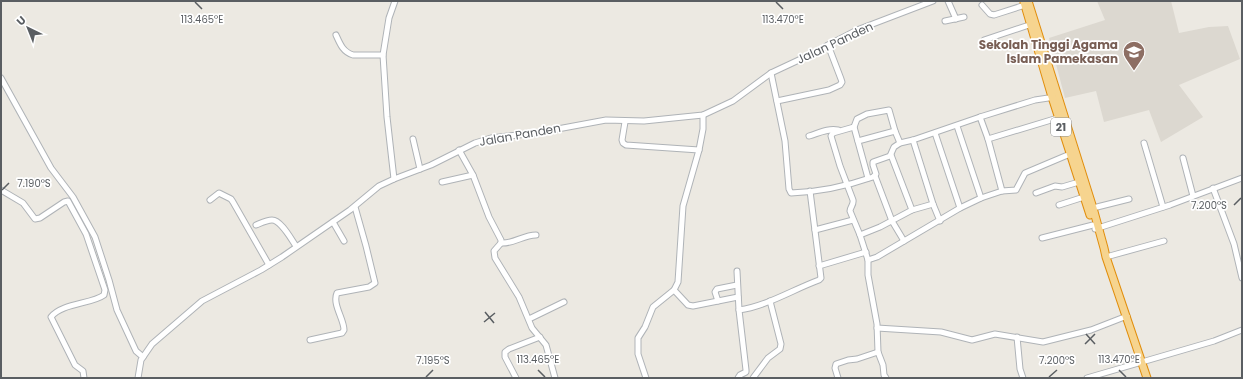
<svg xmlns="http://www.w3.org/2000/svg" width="1243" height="379" font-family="Poppins,sans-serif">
<rect width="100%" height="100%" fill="#ece9e2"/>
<path fill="#dcd8d0" d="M1097,1H1171L1179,33L1209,27L1228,26L1240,59L1179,85L1203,117L1161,142L1149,110L1104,122L1096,91L1065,98L1049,38L1105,20Z"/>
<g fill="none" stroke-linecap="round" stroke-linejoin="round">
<g stroke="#afb3b7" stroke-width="7">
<g id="minor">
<path d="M948,1L956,19"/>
<path d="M982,5L990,14L994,15L1025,5"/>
<path d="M945,21L964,17"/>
<path d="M336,35C340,44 343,52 353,55H383"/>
<path d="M984,40L1032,24"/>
<path d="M771,73L785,141L789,189L791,193C819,192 847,186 873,177L876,174L873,165V162L890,156L894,147L900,143L913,140L980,117L1035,100L1055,97"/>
<path d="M1,78L51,168L73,197L95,237L109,280L117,310L136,351L143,357"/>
<path d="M777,101L829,90L840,85L842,82L841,79L828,45"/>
<path d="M980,117L988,139L1002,191"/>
<path d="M625,122L622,140L623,143L626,145L699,150"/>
<path d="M957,126L981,198"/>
<path d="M854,127L833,133L831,136L840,166L853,200C854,205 850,207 850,211L860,235L868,260V275L877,324L878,352L883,365L884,375L886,378"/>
<path d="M935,133L960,208"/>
<path d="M809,136C819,133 828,128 838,130"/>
<path d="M413,139L420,169"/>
<path d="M988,139L1061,117"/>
<path d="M913,140L933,204L940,221"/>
<path d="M858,141L895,131"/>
<path d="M1144,143L1163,207"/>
<path d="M459,150L473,175L489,217L501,240V243L494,251L495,258L519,297L532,328L546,345L555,378"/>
<path d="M891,155L912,210"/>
<path d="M1183,158L1193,196"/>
<path d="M875,176L892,221L904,241"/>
<path d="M868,178L854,127L857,119L867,114L889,110L895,131L900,143"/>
<path d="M394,179L387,117L383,55L389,18L395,1"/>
<path d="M442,182L473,175"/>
<path d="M1213,188L1234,244L1242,278"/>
<path d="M1,190L23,203L35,219L40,218L64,202L68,201L86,234L105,290L104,295C92,304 62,303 51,317L75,365L83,371L84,378"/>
<path d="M1036,193L1055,186L1062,187L1079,182"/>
<path d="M210,200L219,193L231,199L233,202L269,265"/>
<path d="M1059,205L1084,197"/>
<path d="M1093,208L1129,199"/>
<path d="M333,222L344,241"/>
<path d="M256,225C261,223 267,220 272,220C281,220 291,239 296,246"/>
<path d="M1095,229L1170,205L1242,178"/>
<path d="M815,230L853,220"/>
<path d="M860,235L880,227L912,210L933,204"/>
<path d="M1042,238L1093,225"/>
<path d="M501,243C514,244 523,235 536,235"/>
<path d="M1106,257L1164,241"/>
<path d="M868,260L877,257L960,208L981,198L1002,191L1016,190L1025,173L1070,154"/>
<path d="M819,266L866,252"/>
<path d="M737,271L739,310L746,370V372L740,375L738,378"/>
<path d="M674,290L688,305L693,306L738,297"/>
<path d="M718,301L715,292L717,289L737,285"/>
<path d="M739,310C767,306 792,290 819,280L821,278L810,191"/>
<path d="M529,319L564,302"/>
<path d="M877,328L941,332L972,340L995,334L1043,342L1091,330L1127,316"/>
<path d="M1017,337L1020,369L1023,378"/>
<path d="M310,340L342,333L344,330C344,319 332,304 337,293L369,287L375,283L366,246L355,207"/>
<path d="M138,378L141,360L152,344L202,301L261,270L282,257L350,210L379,186L394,179L431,165L475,143L491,138L536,133L606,120L644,121L703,115L733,101L771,73L818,51L828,45L857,30L933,1"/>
<path d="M516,378L505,357V352L509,349L540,337"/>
<path d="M646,378L638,354V338L645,327L653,307L674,290L678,282L683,206L699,150L703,129V115"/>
<path d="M753,378L768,358L780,349L781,344L770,301"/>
<path d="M838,378L835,368L836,364L848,360L857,359L878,352"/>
<path d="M1087,378L1214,341L1242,330"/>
</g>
</g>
<g stroke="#e18e0d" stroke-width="9">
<g id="highway">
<path d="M1028,1L1093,208L1104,248L1106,257L1147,378"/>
<path d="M1024,2L1052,97L1090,215"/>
</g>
</g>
<use href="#minor" stroke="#fff" stroke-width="5"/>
<use href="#highway" stroke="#f6d48f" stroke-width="7"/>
</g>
<path fill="none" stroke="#5a5e62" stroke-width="1.5" d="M195,2L202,9M776,2L783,9M2,190L9,183M1234,205L1241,198M485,312L494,323M484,322L495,313M1086,334L1095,344M1085,344L1095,334M538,370L545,377M1119,370L1126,377M426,377L433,370M1049,377L1057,370"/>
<defs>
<g id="university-pin" transform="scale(1.15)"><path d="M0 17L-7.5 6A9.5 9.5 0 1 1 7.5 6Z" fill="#8d6e63" stroke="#fff"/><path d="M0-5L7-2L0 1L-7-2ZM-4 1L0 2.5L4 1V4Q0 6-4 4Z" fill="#fff"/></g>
</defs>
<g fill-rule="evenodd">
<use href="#university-pin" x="1134" y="52"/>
</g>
<g text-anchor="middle" stroke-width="3.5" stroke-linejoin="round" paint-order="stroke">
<rect fill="#fff" stroke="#8c8e91" stroke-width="1" x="1051" y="118" width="20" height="18" rx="3"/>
<g font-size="11" font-weight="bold" fill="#5a5e62">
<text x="1061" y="131">21</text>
</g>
<g font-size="12" fill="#5a5e62" stroke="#fff">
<text transform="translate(835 43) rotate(-25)" y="4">Jalan Panden</text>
<text transform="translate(520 135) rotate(-10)" y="4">Jalan Panden</text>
</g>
<g font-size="12" font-weight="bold" fill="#785e54" stroke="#fff" text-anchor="end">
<text x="1118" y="49">Sekolah Tinggi Agama<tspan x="1118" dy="14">Islam Pamekasan</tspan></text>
</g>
</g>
<g font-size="10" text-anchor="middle" fill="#5a5e62" stroke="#fff" stroke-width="3.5" stroke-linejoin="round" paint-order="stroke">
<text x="202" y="23">113.465°E</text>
<text x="783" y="23">113.470°E</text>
<text x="34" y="187">7.190°S</text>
<text x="1209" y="209">7.200°S</text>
<text x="538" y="363">113.465°E</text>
<text x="1119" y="363">113.470°E</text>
<text x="433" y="364">7.195°S</text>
<text x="1057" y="364">7.200°S</text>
</g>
<rect width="1243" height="379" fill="none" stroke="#5a5e62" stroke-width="4"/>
<g transform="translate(28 28) rotate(317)" stroke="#ffffff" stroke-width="3" paint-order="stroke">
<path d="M0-3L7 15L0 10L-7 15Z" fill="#5a5e62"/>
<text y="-6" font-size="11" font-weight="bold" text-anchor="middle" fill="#5a5e62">U</text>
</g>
</svg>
